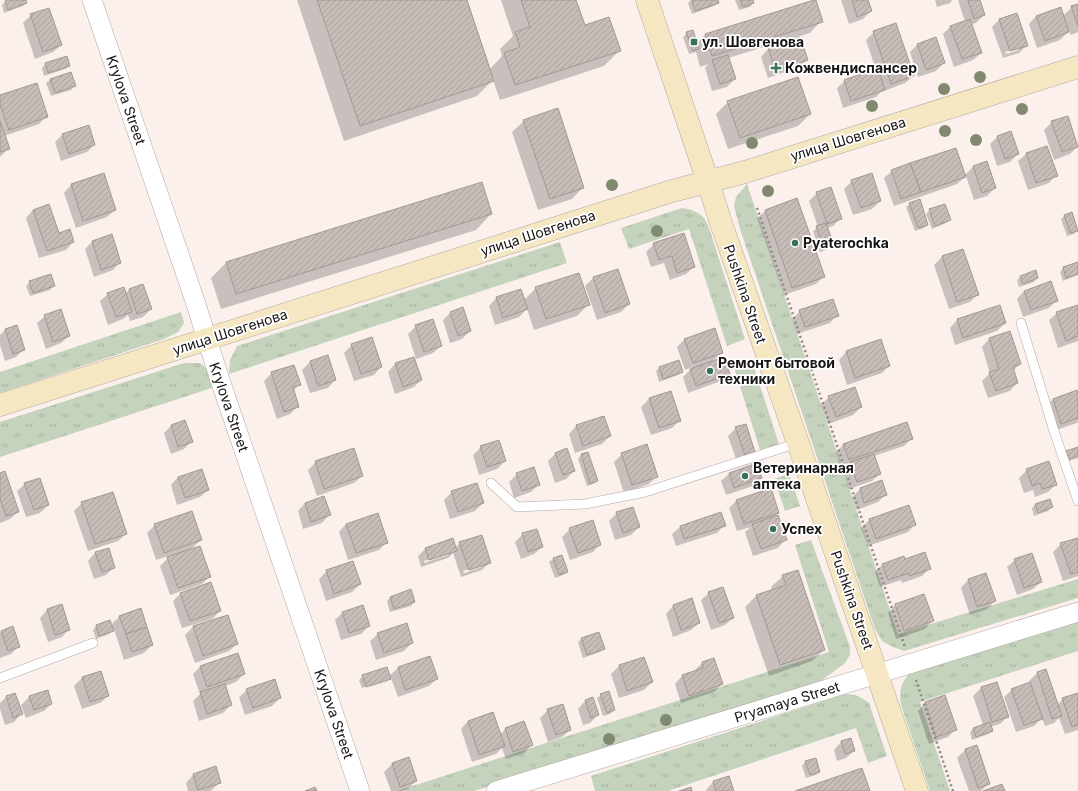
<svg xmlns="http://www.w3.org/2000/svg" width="1078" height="791" font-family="Inter,sans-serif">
<defs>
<pattern id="grass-tufts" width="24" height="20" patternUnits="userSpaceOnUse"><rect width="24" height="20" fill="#c5d3bd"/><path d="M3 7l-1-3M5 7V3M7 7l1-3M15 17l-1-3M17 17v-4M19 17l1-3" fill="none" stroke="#a8b4a2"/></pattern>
<pattern id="building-hatch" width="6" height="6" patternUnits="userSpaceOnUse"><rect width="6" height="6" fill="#c7bcb8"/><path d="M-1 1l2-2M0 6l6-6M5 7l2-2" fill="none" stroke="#aaa19d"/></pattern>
</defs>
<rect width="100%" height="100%" fill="#fbf0eb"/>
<g fill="url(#grass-tufts)">
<path d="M747,184L898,634L1078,579V598L904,651L891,646L882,641L875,629L740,229L734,206L736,197Z"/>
<path d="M682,208C690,209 699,212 704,218C706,221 708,225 709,228L745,339L727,346L689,229L629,249L621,228Z"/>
<path d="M560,242L567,263L229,374L230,360L237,346Z"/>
<path d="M181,312L184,323L178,332L164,339L0,393V372Z"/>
<path d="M752,361L779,444L760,450L734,367Z"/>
<path d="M184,363H200L206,368L215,387L0,457V422Z"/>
<path d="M789,474L800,506L785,511L774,479Z"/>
<path d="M811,540L850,647V655L845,663L821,681L748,706L474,791H397L829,652L795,545Z"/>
<path d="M1078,621V651L920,702L950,791H930L901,705C899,691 900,684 910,673Z"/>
<path d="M845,694C855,694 861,697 869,703L887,756L868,763L856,728L668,791H595L591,776Z"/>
</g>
<g fill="#0003" fill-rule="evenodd">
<path d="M10,0H25L26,3L23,6L4,13L2,5L5,2Z"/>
<path d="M297,0H465L489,70L502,56L500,49L513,36L501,0H575L584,26L620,50L604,66L500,100L493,80L477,96L344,141Z"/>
<path d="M691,0H717L718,3L714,6L692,14L688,3Z"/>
<path d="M735,0H752L753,3L750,7L739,10Z"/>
<path d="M841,0H867L871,11L863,19L849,24Z"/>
<path d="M935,0H952L950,3L937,7Z"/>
<path d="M958,0H979L984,15L976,23L971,24L981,53L973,60L954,67L943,34L950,27L965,22Z"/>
<path d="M1078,5V32L1071,35L1069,31L1060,40L1037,48L1029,24L1036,16H1063L1072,7Z"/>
<path d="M31,15L61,45L53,52L35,59L23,23Z"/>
<path d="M1000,19L1027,45L1019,53L1003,58L992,27ZM1019,48V50L1006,54L1005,52Z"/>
<path d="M821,21L810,33L728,58L735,79L727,87L712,91L705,68L708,64L700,67L696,52L689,54L683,37L687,33L696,44L705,35Z"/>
<path d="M874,32L913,76L905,83L884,91L883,90L876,97L843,108L837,88L845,81L876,70L866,40Z"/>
<path d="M918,44L944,63L936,71L918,77L910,52Z"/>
<path d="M768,49L807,60L799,67L768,78L761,57Z"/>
<path d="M66,57L69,66L65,69L44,76L42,68L45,64Z"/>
<path d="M70,73L74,86L71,90L51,96L46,83L50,80Z"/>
<path d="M0,96L47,116L39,124L4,136L8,149L0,157Z"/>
<path d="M728,102L810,114L798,126L728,149L716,114Z"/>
<path d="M524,121L583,187L572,199L538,210L512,132Z"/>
<path d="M1052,122L1078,146L1070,154L1054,160L1044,130Z"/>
<path d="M63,134L94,145L87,152L61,161L55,142Z"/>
<path d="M998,136L1018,154L1010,162L997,166L990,144Z"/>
<path d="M1047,147L1056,175L1049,183L1028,190L1018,161L1026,154Z"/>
<path d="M973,167L995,188L987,196L974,200L966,176L957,184L894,206L884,178L892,171L965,175Z"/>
<path d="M852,181L880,201L872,209L853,215L844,189Z"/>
<path d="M71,185L115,210L107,217L76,228L64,193Z"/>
<path d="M817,193L841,218L833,226L827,228L833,245L829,249L820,252L813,231L818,227L809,201Z"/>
<path d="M797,199L824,276L816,284L784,295L757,218L765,211Z"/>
<path d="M910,204L927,225L924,228L915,231L906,207Z"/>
<path d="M33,210L58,234L73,242L66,250L39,258L26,218Z"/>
<path d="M930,210L949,220L946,223L932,229L926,214Z"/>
<path d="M491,214L476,230L221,309L211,278L226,263Z"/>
<path d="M1065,215L1077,231L1074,234L1067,236L1061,219Z"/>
<path d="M92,242L120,262L113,270L94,277L85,249Z"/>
<path d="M654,244L694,267L686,274L670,280L664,263L651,267L646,252Z"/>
<path d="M963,250L978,294L970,302L949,309L934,265L942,257Z"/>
<path d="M1078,263V275L1063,281L1060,272L1063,268Z"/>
<path d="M617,270L629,304L621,312L597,320L585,286L593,278Z"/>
<path d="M1021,276L1037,278L1034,282L1019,287L1017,280Z"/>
<path d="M30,282L54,286L50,290L30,296L26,286Z"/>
<path d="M536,288L589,304L577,316L534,330L527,309L519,317L495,325L489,306L496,298L524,300Z"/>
<path d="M129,290L151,309L143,317L130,321L128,315L123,319L108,325L100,301L108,294H125Z"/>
<path d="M1024,291L1057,300L1049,308L1023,317L1017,299Z"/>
<path d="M999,306L1005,323L997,331L955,345L950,328L957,320Z"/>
<path d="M1078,306V341L1058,348L1049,320L1057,313Z"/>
<path d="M800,311L837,315L830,323L797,334L792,319Z"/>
<path d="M450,313L470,331L462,339L450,343L443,320Z"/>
<path d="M45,316L69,336L61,343L46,349L37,323Z"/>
<path d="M16,326L24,349L16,357L5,361L0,345V335L5,330Z"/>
<path d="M416,326L441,346L433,353L416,359L408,334Z"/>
<path d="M1009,333L1020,364L1013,371L1017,383L1010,391L988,398L982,381L990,373L982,347L989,339Z"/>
<path d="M685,339L722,352L712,362L729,374L721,381L688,393L683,377L693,367L685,370L677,347Z"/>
<path d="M881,340L889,366L882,373L847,385L839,360L846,352Z"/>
<path d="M352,345L381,367L374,375L354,381L344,353Z"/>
<path d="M328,356L335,380L328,388L310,393L302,370L310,362Z"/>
<path d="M414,358L421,380L414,387L395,394L388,372L395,364Z"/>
<path d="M678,362L682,372L678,375L659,382L656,371L659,368Z"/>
<path d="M272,373L300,384L293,391L298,406L290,414L277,419L264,381Z"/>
<path d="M671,392L680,420L672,428L651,435L641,407L649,399Z"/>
<path d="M1078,396V421L1077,423L1053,431L1046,407L1053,399Z"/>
<path d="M829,397L861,407L853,415L828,424L821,405Z"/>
<path d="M603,417L610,436L602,444L575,453L569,434L576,426Z"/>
<path d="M171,426L191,442L184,449L171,454L164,433Z"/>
<path d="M736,428L754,452L746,459L737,462L728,436Z"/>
<path d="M912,438L904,446L874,456L880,474L872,481L849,489L843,471L849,465L841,468L836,452L843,445Z"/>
<path d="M481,447L505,461L497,469L479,475L473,455Z"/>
<path d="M1078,448V458L1066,462L1063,455L1067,452Z"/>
<path d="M588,453L597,481L593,484L587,486L578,459L581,455Z"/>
<path d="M555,454L574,471L566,479L555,483L548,461Z"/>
<path d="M622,454L657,476L649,484L624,493L614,462Z"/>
<path d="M316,462L362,476L354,483L317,496L308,470Z"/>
<path d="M756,465L761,478L753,486L726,495L721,481L729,474Z"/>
<path d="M1027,470L1056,484L1048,492L1035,497L1033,490L1024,493L1019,478Z"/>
<path d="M0,474L18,512L10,519L0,523Z"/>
<path d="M517,474L539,484L531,492L514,498L509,482Z"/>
<path d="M178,477L208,490L200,497L177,505L171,485Z"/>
<path d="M882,482L886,494L878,502L857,510L852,497L860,489Z"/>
<path d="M25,484L48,505L40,513L26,517L17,491Z"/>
<path d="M452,492L483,503L475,511L450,519L444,500Z"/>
<path d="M737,500L778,512L773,518L785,540L778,548L753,556L745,532L751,527L737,531L729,508Z"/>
<path d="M82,503L126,534L118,541L88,551L74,511Z"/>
<path d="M305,503L329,515L322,523L303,529L298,511Z"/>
<path d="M1035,505L1052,507L1048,511L1034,516L1032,508Z"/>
<path d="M909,506L915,524L908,532L868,546L861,528L869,520Z"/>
<path d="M617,513L639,527L631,535L615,540L609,521Z"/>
<path d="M720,513L724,525L717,533L676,546L672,534L680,527Z"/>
<path d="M346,524L387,542L379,550L348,560L339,532Z"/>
<path d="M155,525L201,540L190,550L210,576L202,584L170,595L160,566L171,555L156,560L147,533Z"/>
<path d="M570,529L600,544L593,552L570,560L562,537Z"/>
<path d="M523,534L542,547L534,554L521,559L515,542Z"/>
<path d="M1078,539V576L1063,581L1053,552L1061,544Z"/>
<path d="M460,543L490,562L482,570L461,577L453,553L448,558L421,567L418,556L425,549L455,548ZM448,553V555L424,563V561ZM482,565V567L464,573L463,571Z"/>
<path d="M95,553L114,567L106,575L94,579L88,561Z"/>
<path d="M562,556L567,572L563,575L555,578L549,562L553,559Z"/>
<path d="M1015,560L1041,582L1033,589L1017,595L1007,567Z"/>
<path d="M904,561L930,568L922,576L902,583L901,580L880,587L875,572L883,564Z"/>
<path d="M327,571L360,584L352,592L326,601L319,579Z"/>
<path d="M985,574L995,601L987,609L970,615L961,588L968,580Z"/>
<path d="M783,576L824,650L812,661L769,676L745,607L757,595L772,590L771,587Z"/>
<path d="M411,591L414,602L411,606L390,612L387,601L390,598Z"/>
<path d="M181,593L220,611L212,619L182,628L173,601Z"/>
<path d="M709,593L733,618L725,625L711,630L701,600Z"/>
<path d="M895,605L932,621L925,629L896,639L888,613Z"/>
<path d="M673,606L699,623L691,630L673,637L666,614Z"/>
<path d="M47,610L69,629L62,637L48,642L40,618Z"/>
<path d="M342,613L369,626L361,634L341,640L335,620Z"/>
<path d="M120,616L152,645L144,653L124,660L114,629L109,634L96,639L93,630L96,626L110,622L111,625Z"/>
<path d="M227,616L237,644L229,651L195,663L185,635L193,627Z"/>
<path d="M2,631L19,646L11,654L0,658V633Z"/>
<path d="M378,634L412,643L404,651L376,660L370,641Z"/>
<path d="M582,639L604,649L600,652L583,658L578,642Z"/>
<path d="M429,657L437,679L429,686L398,697L391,678L386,682L363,690L387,682V679L362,688L359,680L363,676H389L398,668Z"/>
<path d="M644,658L652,682L644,690L619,698L611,674L619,666Z"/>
<path d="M702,663L722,684L714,692L681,703L675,684L682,676L694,671Z"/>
<path d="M201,666L244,674L236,682L225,686L231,705L223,713L199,721L193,701L200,694L193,674Z"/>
<path d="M1046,670L1057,705L1063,699L1078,694V730L1065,734L1059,718L1054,723L1045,726L1042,718L1034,726L1016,732L1004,697L1012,690L1030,683L1029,681L1037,673Z"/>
<path d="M100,672L108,696L100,703L82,709L74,686L82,678Z"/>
<path d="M996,683L1008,716L1000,724L990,727L991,731L988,734L972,740L970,732L973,729L983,725L973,696L981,688Z"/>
<path d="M247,690L280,698L272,706L245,715L239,697Z"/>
<path d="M47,691L51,704L44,711L26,718L21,705L29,697Z"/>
<path d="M15,694L21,714L14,722L5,725L0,709V703L6,697Z"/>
<path d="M601,695L614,710L610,714L603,716L597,698Z"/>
<path d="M945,697L956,729L948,737L929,744L918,711L925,703Z"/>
<path d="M592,699L598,715L590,723L583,725L578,709L585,701Z"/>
<path d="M548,710L570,730L562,737L548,742L540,718Z"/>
<path d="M468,721L500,735L506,728L532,745L524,753L506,759L502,748L496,754L472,762L461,729Z"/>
<path d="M841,742L854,751L846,758L837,761L834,750Z"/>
<path d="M976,747L989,783L981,791H969L957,758L965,750Z"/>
<path d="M409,759L416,781L408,789L401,791H391L384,772L392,764Z"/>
<path d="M805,762L819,772L816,775L806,778L802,766Z"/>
<path d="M193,775L220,782L212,790L210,791H188L186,783Z"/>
<path d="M728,777L733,791H706V790L713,782Z"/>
</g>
<g fill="url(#building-hatch)" stroke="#a29894">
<path d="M7,0H26L27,3L8,10L5,1Z"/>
<path d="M317,0H467L494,81L360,126Z"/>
<path d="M521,0H576L585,25L609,17L621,51L515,85L504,53L520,47L515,32L530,27Z"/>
<path d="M692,0H718L719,3L695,11Z"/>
<path d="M740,0H753L754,3L743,7Z"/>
<path d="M814,0H816L823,22L712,56L705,34Z"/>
<path d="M852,0H868L872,11L857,17Z"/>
<path d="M968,0H980L985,15L974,19Z"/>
<path d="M1078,4V26L1071,6Z"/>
<path d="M1061,7L1069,32L1045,41L1036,16Z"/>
<path d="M49,8L62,45L43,52L30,14Z"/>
<path d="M1017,13L1028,46L1010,51L999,19Z"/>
<path d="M970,19L982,53L962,59L950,26Z"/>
<path d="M896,23L914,76L891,84L873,31Z"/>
<path d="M693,30L699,49L693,51L686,32Z"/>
<path d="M800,37L808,60L776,71L768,48Z"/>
<path d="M936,37L945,63L926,70L917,44Z"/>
<path d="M728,55L736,79L720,84L712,60Z"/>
<path d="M67,56L70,66L48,73L45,63Z"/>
<path d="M878,68L885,90L851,101L844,80Z"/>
<path d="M71,72L76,86L55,93L50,79Z"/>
<path d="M798,77L811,114L740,138L727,101Z"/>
<path d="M37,83L48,117L9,130L0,104V95Z"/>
<path d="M558,108L584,188L550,199L523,120Z"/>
<path d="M1068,116L1078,147L1062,152L1051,121Z"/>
<path d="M0,121L10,149L0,152Z"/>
<path d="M89,125L95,145L69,154L62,134Z"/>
<path d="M1011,131L1019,154L1005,159L997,136Z"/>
<path d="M1047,146L1058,176L1036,183L1026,153Z"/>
<path d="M956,148L966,177L921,192L910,163Z"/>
<path d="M987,161L996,188L982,193L973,166Z"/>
<path d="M910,163L921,192L901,199L891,170Z"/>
<path d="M104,173L116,210L83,221L71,184Z"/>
<path d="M872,173L881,201L861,208L851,180Z"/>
<path d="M482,182L492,214L236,294L226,262Z"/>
<path d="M831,187L842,219L827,224L816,192Z"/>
<path d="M797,198L825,277L792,288L765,210Z"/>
<path d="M920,199L928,225L918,228L909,203Z"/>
<path d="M49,204L59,233L70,229L74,242L47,251L33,210Z"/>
<path d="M945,204L951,220L935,226L929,209Z"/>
<path d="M1072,212L1078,231L1070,233L1064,215Z"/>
<path d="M826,223L834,245L824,249L816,226Z"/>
<path d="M684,233L695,267L677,273L672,256L659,260L653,243Z"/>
<path d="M112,234L121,263L101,270L92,241Z"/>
<path d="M963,249L979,295L957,302L942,256Z"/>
<path d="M1078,262V274L1066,278L1063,267Z"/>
<path d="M618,269L630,304L605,313L593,277Z"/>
<path d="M1036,270L1038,278L1023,284L1020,276Z"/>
<path d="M579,273L590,305L546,319L535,287Z"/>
<path d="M51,274L55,286L33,293L29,281Z"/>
<path d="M1051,281L1058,301L1031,310L1024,291Z"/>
<path d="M143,284L152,309L137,314L129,289Z"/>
<path d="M124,287L132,312L116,317L107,293Z"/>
<path d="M521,289L528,309L503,318L496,297Z"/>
<path d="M833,299L839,316L805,327L799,310Z"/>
<path d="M1000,305L1006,323L963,338L957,319Z"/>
<path d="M1078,305V336L1066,341L1056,312Z"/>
<path d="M463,307L471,331L458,336L450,312Z"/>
<path d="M61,309L70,336L53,342L44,315Z"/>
<path d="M433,319L442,346L424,352L415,325Z"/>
<path d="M17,325L25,350L13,354L5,329Z"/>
<path d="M715,328L723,353L693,363L684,339Z"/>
<path d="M1010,331L1021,364L1013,367L1018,383L996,391L989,372L999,369L989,338Z"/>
<path d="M372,337L382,367L361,374L351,344Z"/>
<path d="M881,339L890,366L855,378L846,351Z"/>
<path d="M328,355L336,380L318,386L310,361Z"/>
<path d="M414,357L422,380L403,387L395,363Z"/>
<path d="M724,357L730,374L696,386L690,369Z"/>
<path d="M679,360L683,372L663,379L659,367Z"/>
<path d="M294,365L301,385L293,387L299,407L284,412L271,372Z"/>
<path d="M855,387L862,407L836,417L828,396Z"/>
<path d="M1077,390L1078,393V418L1061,424L1053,399Z"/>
<path d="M671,391L681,421L659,428L649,398Z"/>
<path d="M604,416L611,436L583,446L576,425Z"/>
<path d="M185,420L193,442L178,447L171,425Z"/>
<path d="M907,422L913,439L849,460L843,444Z"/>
<path d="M746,424L755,452L745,455L735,427Z"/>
<path d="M499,440L506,461L487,467L480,446Z"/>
<path d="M647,444L658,477L632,485L621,453Z"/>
<path d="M1078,447V456L1069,459L1066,451Z"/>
<path d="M354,448L363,476L324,489L315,461Z"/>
<path d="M567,448L575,471L563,475L555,453Z"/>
<path d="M588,452L598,481L590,484L581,454Z"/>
<path d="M874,454L881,474L857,482L850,462Z"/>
<path d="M1049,461L1057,485L1042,489L1040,483L1032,486L1026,469Z"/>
<path d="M757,463L762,478L734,488L729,473Z"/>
<path d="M534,467L540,485L522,491L516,473Z"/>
<path d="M202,469L209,490L185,498L178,477Z"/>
<path d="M5,471L19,512L6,516L0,499V473Z"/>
<path d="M40,478L49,505L34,510L24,483Z"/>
<path d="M882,480L887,495L864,503L860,488Z"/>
<path d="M477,483L484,503L458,512L451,491Z"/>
<path d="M771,488L779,513L744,524L736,500Z"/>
<path d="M113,492L127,534L95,544L81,502Z"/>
<path d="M324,496L331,515L311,522L305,503Z"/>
<path d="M1050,499L1053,507L1038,513L1035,504Z"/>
<path d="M909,505L916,525L876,539L869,519Z"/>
<path d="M633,507L640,527L623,533L616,512Z"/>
<path d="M192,511L202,540L164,553L154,524Z"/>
<path d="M721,512L726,526L684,539L680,526Z"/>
<path d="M378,513L388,543L356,553L346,524Z"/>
<path d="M778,515L787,540L761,549L752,524Z"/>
<path d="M593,520L601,545L578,553L569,528Z"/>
<path d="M537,529L543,547L528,552L522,533Z"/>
<path d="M482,535L491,563L469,570L459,542Z"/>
<path d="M453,538L457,551L429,560L425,548Z"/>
<path d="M1078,538V572L1071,574L1060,543Z"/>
<path d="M200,546L211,577L178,588L167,557Z"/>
<path d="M109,548L115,568L102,572L95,552Z"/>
<path d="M925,552L931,569L909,576V573L888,580L882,564L904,556L905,559Z"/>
<path d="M1032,553L1042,582L1024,588L1014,559Z"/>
<path d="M562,555L568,572L559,575L553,558Z"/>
<path d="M353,561L361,584L334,594L326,570Z"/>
<path d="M798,570L825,650L780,665L756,595L786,585L782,575Z"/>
<path d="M986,573L996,601L977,607L968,579Z"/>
<path d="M211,582L221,611L190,621L180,593Z"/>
<path d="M723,587L734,618L719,623L708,592Z"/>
<path d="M411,589L415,602L394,609L390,597Z"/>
<path d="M924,594L934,621L904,631L895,604Z"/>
<path d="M692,598L700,623L681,630L673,605Z"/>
<path d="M62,604L70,630L55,635L47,609Z"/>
<path d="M363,605L370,626L349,633L342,612Z"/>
<path d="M141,608L147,627L126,634L119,616Z"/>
<path d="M228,615L238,644L203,656L193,626Z"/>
<path d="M110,620L114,631L99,636L96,625Z"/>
<path d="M407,623L413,643L384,653L377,633Z"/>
<path d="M13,626L20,647L8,651L1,631Z"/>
<path d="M147,627L153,645L132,652L126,634Z"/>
<path d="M599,632L605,649L587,655L581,638Z"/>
<path d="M238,653L245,674L207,687L200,666Z"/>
<path d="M430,656L438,679L405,690L398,667Z"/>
<path d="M644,657L653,682L627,691L619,665Z"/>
<path d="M714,658L723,684L689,696L682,675L703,668L702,662Z"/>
<path d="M387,667L391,679L366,687L362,675Z"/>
<path d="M1046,669L1062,716L1052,719L1037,672Z"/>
<path d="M101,671L109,696L90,702L82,677Z"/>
<path d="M275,679L281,698L253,708L246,689Z"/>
<path d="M997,682L1009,717L992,722L981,687Z"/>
<path d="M1030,682L1043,719L1024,725L1011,689Z"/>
<path d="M225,684L232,705L207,714L200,692Z"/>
<path d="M48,690L52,704L34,710L29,696Z"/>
<path d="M609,691L615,710L607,713L600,694Z"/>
<path d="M15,693L23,714L13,718L6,696Z"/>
<path d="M1078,693V725L1072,727L1062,698Z"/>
<path d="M945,695L957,730L936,737L925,702Z"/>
<path d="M593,697L599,715L591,718L585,700Z"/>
<path d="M563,704L571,730L556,735L547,709Z"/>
<path d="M493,712L505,746L479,755L468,721Z"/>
<path d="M524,721L533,745L513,752L505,728Z"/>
<path d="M990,722L993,731L976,737L973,728Z"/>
<path d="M851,738L855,751L845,754L841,741Z"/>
<path d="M977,745L990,784L978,788L965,749Z"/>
<path d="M409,757L417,781L400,787L392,763Z"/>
<path d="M816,758L820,772L810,775L805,761Z"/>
<path d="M216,766L221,783L198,790L193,774Z"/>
<path d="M862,768L870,791H795Z"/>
<path d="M729,776L734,791H716L713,781Z"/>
<path d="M1002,784L1005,791H983Z"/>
<path d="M315,787L317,791H305Z"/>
<path d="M691,787L692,791H679Z"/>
</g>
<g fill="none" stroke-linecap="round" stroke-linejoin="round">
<g stroke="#b1a7a2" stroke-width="10">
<g id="service">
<path d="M1021,323L1054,431L1078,501"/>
<path d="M491,483L517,507L585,504L645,492L798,443"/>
<path d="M0,678L93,643"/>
</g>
</g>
<g stroke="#b1a7a2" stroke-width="20">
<g id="minor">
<path d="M92,0L195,301L220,380L360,791"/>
<path d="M496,791L1078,612"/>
</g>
</g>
<g stroke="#b1a7a2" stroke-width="23">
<g id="secondary">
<path d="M647,0L708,182L720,220L798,443L917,791"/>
<path d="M0,405L581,220L672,191L745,172L1078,67"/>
</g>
</g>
<g stroke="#908885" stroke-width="2.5" stroke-dasharray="2 3" stroke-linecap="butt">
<path d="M757,208L905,647"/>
<path d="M916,680L953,791"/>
</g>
<use href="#service" stroke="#fff" stroke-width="9"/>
<use href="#minor" stroke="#fff" stroke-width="19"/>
<use href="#secondary" stroke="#f5e7c2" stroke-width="22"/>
</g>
<g fill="#81896f">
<circle cx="980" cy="77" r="6"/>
<circle cx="944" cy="89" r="6"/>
<circle cx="872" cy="106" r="6"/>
<circle cx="1022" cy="109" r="6"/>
<circle cx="945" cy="131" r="6"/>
<circle cx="976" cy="140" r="6"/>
<circle cx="752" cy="143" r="6"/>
<circle cx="612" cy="185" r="6"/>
<circle cx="768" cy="191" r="6"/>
<circle cx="657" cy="231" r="6"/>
<circle cx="666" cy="720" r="6"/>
<circle cx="609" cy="739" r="6"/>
</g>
<g fill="#387159" stroke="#fff" stroke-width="1.5">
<rect x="690" y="38" width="8" height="8" rx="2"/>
<path d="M774 62h4v4h4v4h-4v4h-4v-4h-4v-4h4z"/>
<circle cx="795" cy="243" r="4"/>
<circle cx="710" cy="371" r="4"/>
<circle cx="745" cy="476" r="4"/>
<circle cx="773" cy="529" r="4"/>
</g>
<g text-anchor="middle" stroke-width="3.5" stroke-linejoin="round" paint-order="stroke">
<g font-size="14" font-weight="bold" fill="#181413" stroke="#fff" text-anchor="start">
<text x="702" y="47">ул. Шовгенова</text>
<text x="785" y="73">Кожвендиспансер</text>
<text x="803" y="248">Pyaterochka</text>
<text x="718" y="368">Ремонт бытовой<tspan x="718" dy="16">техники</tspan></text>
<text x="753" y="473">Ветеринарная<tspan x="753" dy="16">аптека</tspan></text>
<text x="781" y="534">Успех</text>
</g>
<g font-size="14" fill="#181413" stroke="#fff">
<text transform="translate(126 100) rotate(71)" y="5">Krylova Street</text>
<text transform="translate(848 139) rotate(-17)" y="5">улица Шовгенова</text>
<text transform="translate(538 233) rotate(-18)" y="5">улица Шовгенова</text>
<text transform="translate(745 294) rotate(71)" y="5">Pushkina Street</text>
<text transform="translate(230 332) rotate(-18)" y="5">улица Шовгенова</text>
<text transform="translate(229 407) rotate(71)" y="5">Krylova Street</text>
<text transform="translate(852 600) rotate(71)" y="5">Pushkina Street</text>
<text transform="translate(787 702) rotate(-17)" y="5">Pryamaya Street</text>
<text transform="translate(334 714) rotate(71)" y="5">Krylova Street</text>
</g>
</g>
</svg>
